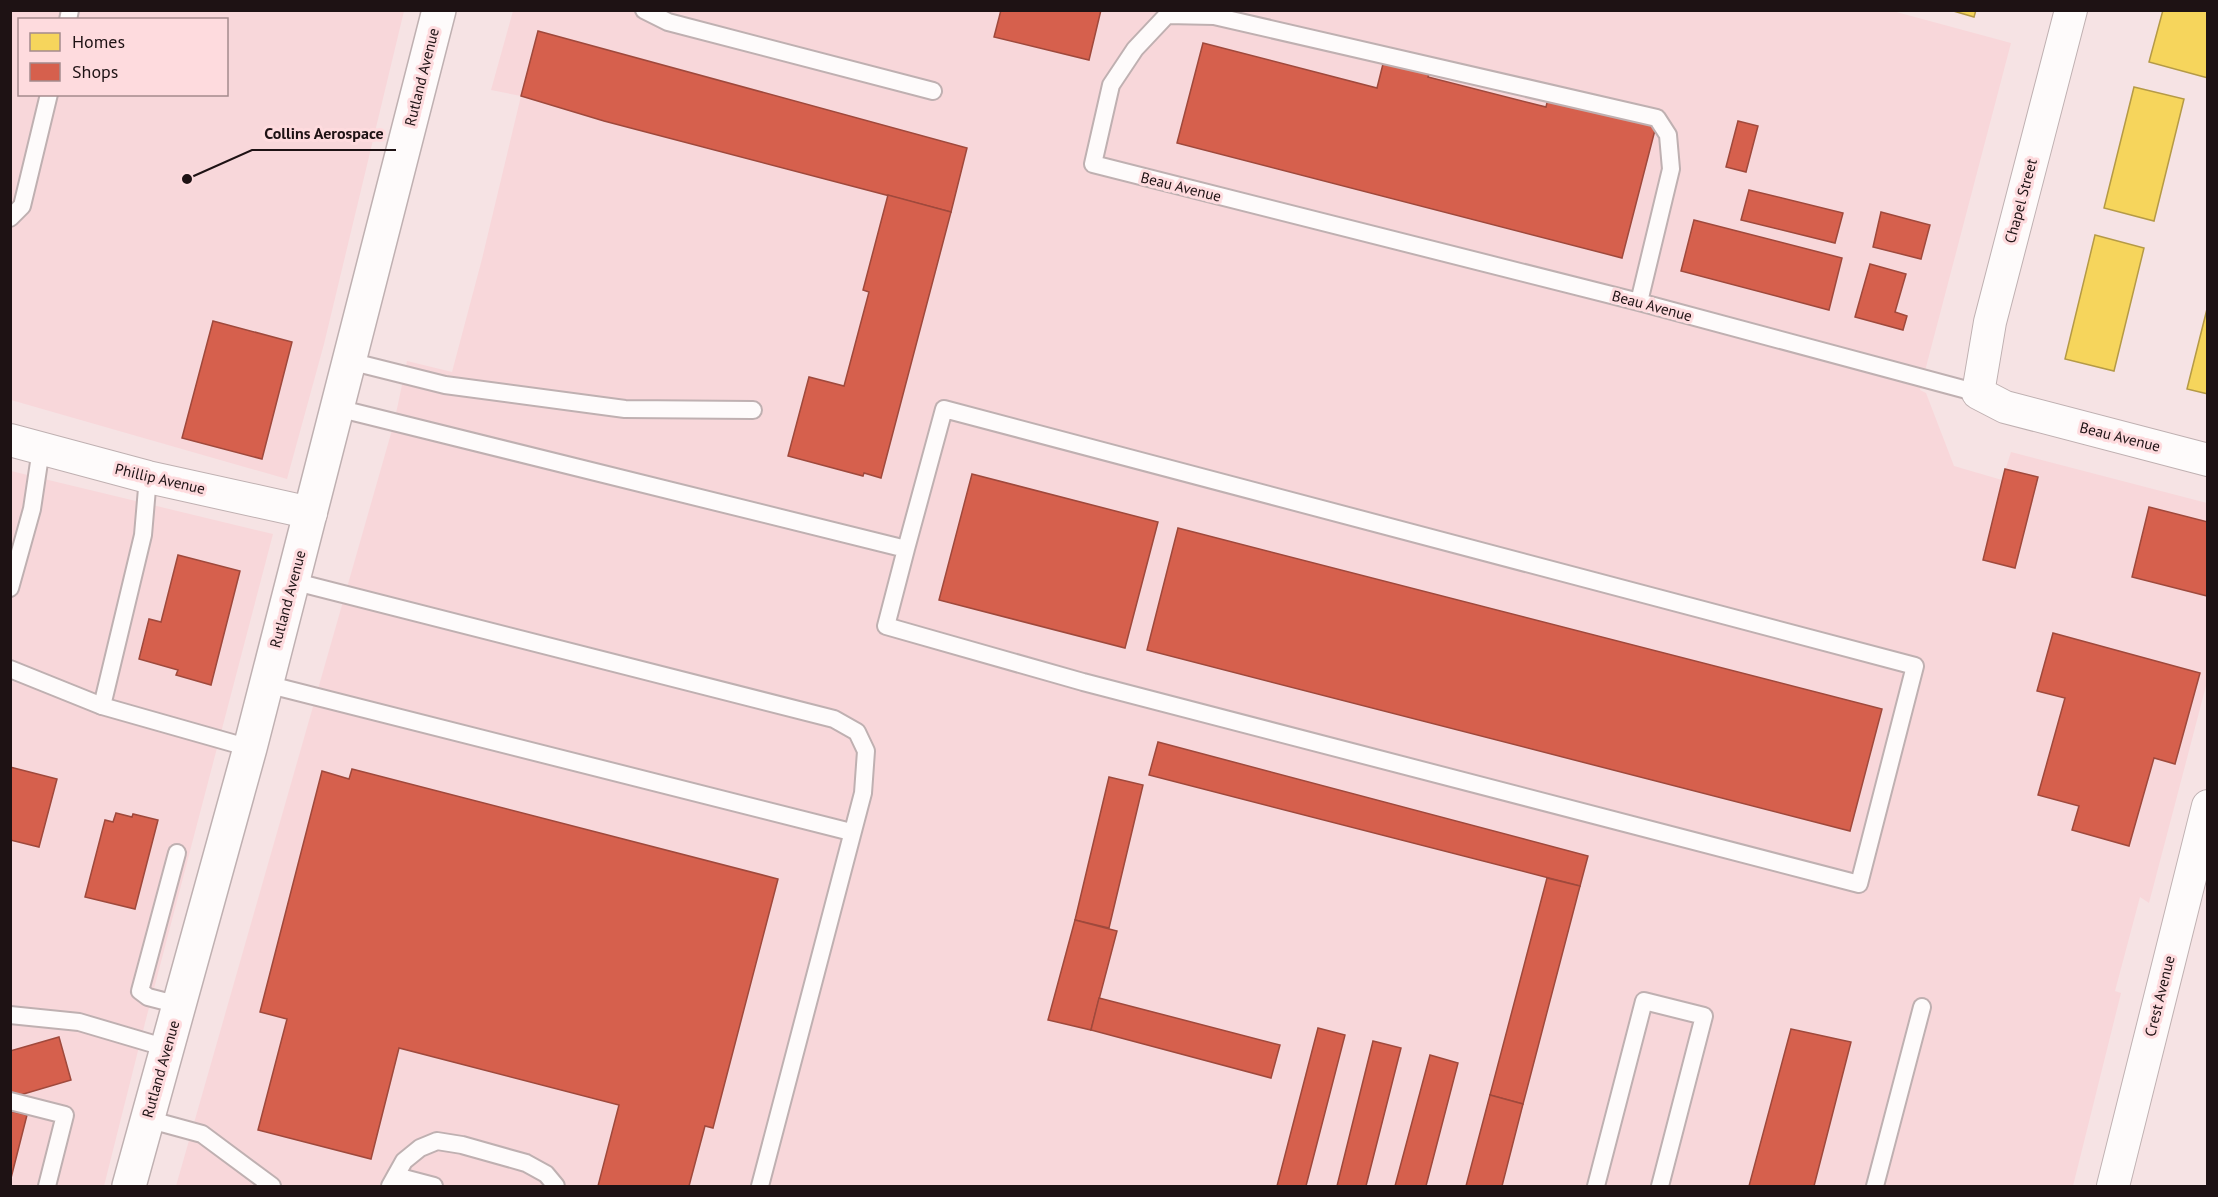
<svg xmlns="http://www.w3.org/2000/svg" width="2218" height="1197" font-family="'PT Sans',sans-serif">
<rect width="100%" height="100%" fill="#f6e3e4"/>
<g fill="#f8d7da" fill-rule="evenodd">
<path d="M1889,10L2011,43L1920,390L1926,393L1954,466L2002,480L2011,452L2207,503V682L2149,903L2140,897L2115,991L2121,993L2073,1186H1814L1851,1042L1791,1029L1748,1186H176L394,423L407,361L452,372L482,259L521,96L491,90L513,11Z"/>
<path d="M10,11H404L324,344L287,479L11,400ZM20,20H226V94H20Z"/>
<path d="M11,471L273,534L145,1023L104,1186H11Z"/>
</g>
<g fill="#f6d55c" stroke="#b59a46" stroke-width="1.5">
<path d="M1950,10H1976L1974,17Z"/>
<path d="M2163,10H2208V78L2149,62Z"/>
<path d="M2134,87L2184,99L2154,221L2104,208Z"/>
<path d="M2095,235L2144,248L2114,371L2065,359Z"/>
<path d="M2208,305V394L2187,389Z"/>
</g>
<g fill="#d6604d" stroke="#9f493c" stroke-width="1.5">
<path d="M1001,10H1101L1089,60L994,37Z"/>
<path d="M538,31L967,148L951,212L604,121L521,96Z"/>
<path d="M1203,43L1377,88L1385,56L1431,67L1428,77L1546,107L1549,94L1578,106L1656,126L1622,258L1177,143Z"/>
<path d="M1738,121L1758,126L1746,172L1726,167Z"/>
<path d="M1749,190L1843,213L1835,243L1741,220Z"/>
<path d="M888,195L951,212L881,478L864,473L863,476L788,456L809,377L844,386L869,292L863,290Z"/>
<path d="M1881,212L1930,225L1921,259L1873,247Z"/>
<path d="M1694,220L1842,258L1829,310L1681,271Z"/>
<path d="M1870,264L1906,274L1895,312L1907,316L1903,330L1855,317Z"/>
<path d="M213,321L292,342L262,459L182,438Z"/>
<path d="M2005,469L2038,477L2015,568L1983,560Z"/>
<path d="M972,474L1158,522L1125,648L939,600Z"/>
<path d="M2149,507L2208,522L2207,596L2132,577Z"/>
<path d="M1178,528L1882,709L1850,831L1147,650Z"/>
<path d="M178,555L240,571L211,685L176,675L178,670L139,659L149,619L161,622Z"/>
<path d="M2053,633L2200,673L2175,764L2154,758L2129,846L2072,830L2079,806L2038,795L2065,698L2037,691Z"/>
<path d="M1158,742L1588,856L1580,886L1149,775Z"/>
<path d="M10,767L57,779L39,847L10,840Z"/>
<path d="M352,769L778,879L713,1128L705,1126L689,1186H598L619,1105L399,1048L371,1159L258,1130L287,1019L260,1012L322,771L349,779Z"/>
<path d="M1109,777L1143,785L1109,928L1075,920Z"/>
<path d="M116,813L132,817L133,814L158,820L135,909L85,897L105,820L113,822Z"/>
<path d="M1547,878L1580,886L1523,1104L1490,1095Z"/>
<path d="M1075,920L1117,931L1091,1030L1048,1020Z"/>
<path d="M1099,998L1280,1045L1271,1078L1091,1030Z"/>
<path d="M1318,1028L1345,1035L1306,1186H1277Z"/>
<path d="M1791,1029L1851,1042L1814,1186H1749Z"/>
<path d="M59,1037L71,1080L10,1098V1051Z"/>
<path d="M1373,1041L1401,1048L1366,1186H1337Z"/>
<path d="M1430,1055L1458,1063L1426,1186H1395Z"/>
<path d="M1490,1095L1523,1104L1502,1186H1466Z"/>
<path d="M10,1111L27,1115L10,1182Z"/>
</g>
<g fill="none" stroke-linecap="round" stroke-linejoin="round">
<g stroke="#bfb0b1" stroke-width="20">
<g id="service">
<path d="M644,10L668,22L933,91"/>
<path d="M68,20L70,10"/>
<path d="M10,218L22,206L49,94"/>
<path d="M1639,302L1671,169L1668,135L1657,118L1214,16L1167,15L1135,49L1111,85L1093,164L1639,302L1978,393"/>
<path d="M349,361L445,385L625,409L753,410"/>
<path d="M337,408L906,549L886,626L1083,682L1859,884L1915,666L944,409L906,549"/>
<path d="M148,477L143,535L102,706L250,748"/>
<path d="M292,581L834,719L857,732L866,751L863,793L760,1186"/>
<path d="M10,588L32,509L41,449"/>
<path d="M10,669L102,706"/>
<path d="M266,684L851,832"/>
<path d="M177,853L140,991L148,997L179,1005"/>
<path d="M10,1015L79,1022L167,1048"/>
<path d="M10,1101L65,1115L47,1186"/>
<path d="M147,1119L202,1134L272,1186"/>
<path d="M396,1176L434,1186"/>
<path d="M390,1186L404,1161L420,1148L437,1141L462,1145L526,1163L546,1174L556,1186"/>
<path d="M1596,1186L1644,1001L1704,1016L1660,1186"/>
<path d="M1875,1186L1922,1007"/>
</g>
</g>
<g stroke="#bfb0b1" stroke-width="34">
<g id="minor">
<path d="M2071,10L1990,322L1978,393L2005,407L2208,460"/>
<path d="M10,440L148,477L311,513"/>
<path d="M2113,1186L2208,806"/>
</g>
</g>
<g stroke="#bfb0b1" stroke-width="36">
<path id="tertiary" d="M129,1186L250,748L439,10"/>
</g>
<use href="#service" stroke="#fefbfb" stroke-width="16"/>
<use href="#minor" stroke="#fefbfb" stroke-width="32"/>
<use href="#tertiary" stroke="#fefbfb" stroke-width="33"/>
</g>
<g text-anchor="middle" stroke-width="6" stroke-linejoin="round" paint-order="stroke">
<g font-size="15" fill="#1e1214" stroke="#fedbde">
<text transform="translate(422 77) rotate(-76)" y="5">Rutland Avenue</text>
<text transform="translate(1181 187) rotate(14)" y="5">Beau Avenue</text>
<text transform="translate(2021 201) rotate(-75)" y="5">Chapel Street</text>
<text transform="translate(1652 306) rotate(15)" y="5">Beau Avenue</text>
<text transform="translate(2120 437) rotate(14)" y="5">Beau Avenue</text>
<text transform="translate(160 479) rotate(13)" y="5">Phillip Avenue</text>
<text transform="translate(288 599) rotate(-75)" y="5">Rutland Avenue</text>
<text transform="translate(2160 996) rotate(-76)" y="5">Crest Avenue</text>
<text transform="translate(161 1069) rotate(-74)" y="5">Rutland Avenue</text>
</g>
</g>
<path fill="none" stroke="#1e1214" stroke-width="2" d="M187 179L252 150H396"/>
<circle fill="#1e1214" stroke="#fedbde" stroke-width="2" cx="187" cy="179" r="6"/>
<g font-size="16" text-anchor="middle" font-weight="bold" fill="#1e1214" stroke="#fedbde" stroke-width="6" stroke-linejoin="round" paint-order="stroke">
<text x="324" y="139">Collins Aerospace</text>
</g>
<rect width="2218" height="1197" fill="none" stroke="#1e1214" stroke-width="24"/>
<rect x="18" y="18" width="210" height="78" fill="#fedbde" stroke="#a48b8d" stroke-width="1.5"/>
<rect x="30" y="33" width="30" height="18" fill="#f6d55c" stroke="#a48b8d" stroke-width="1.5"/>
<text x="72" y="48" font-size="18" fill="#1e1214">Homes</text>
<rect x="30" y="63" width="30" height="18" fill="#d6604d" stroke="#a48b8d" stroke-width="1.5"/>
<text x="72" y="78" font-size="18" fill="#1e1214">Shops</text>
</svg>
